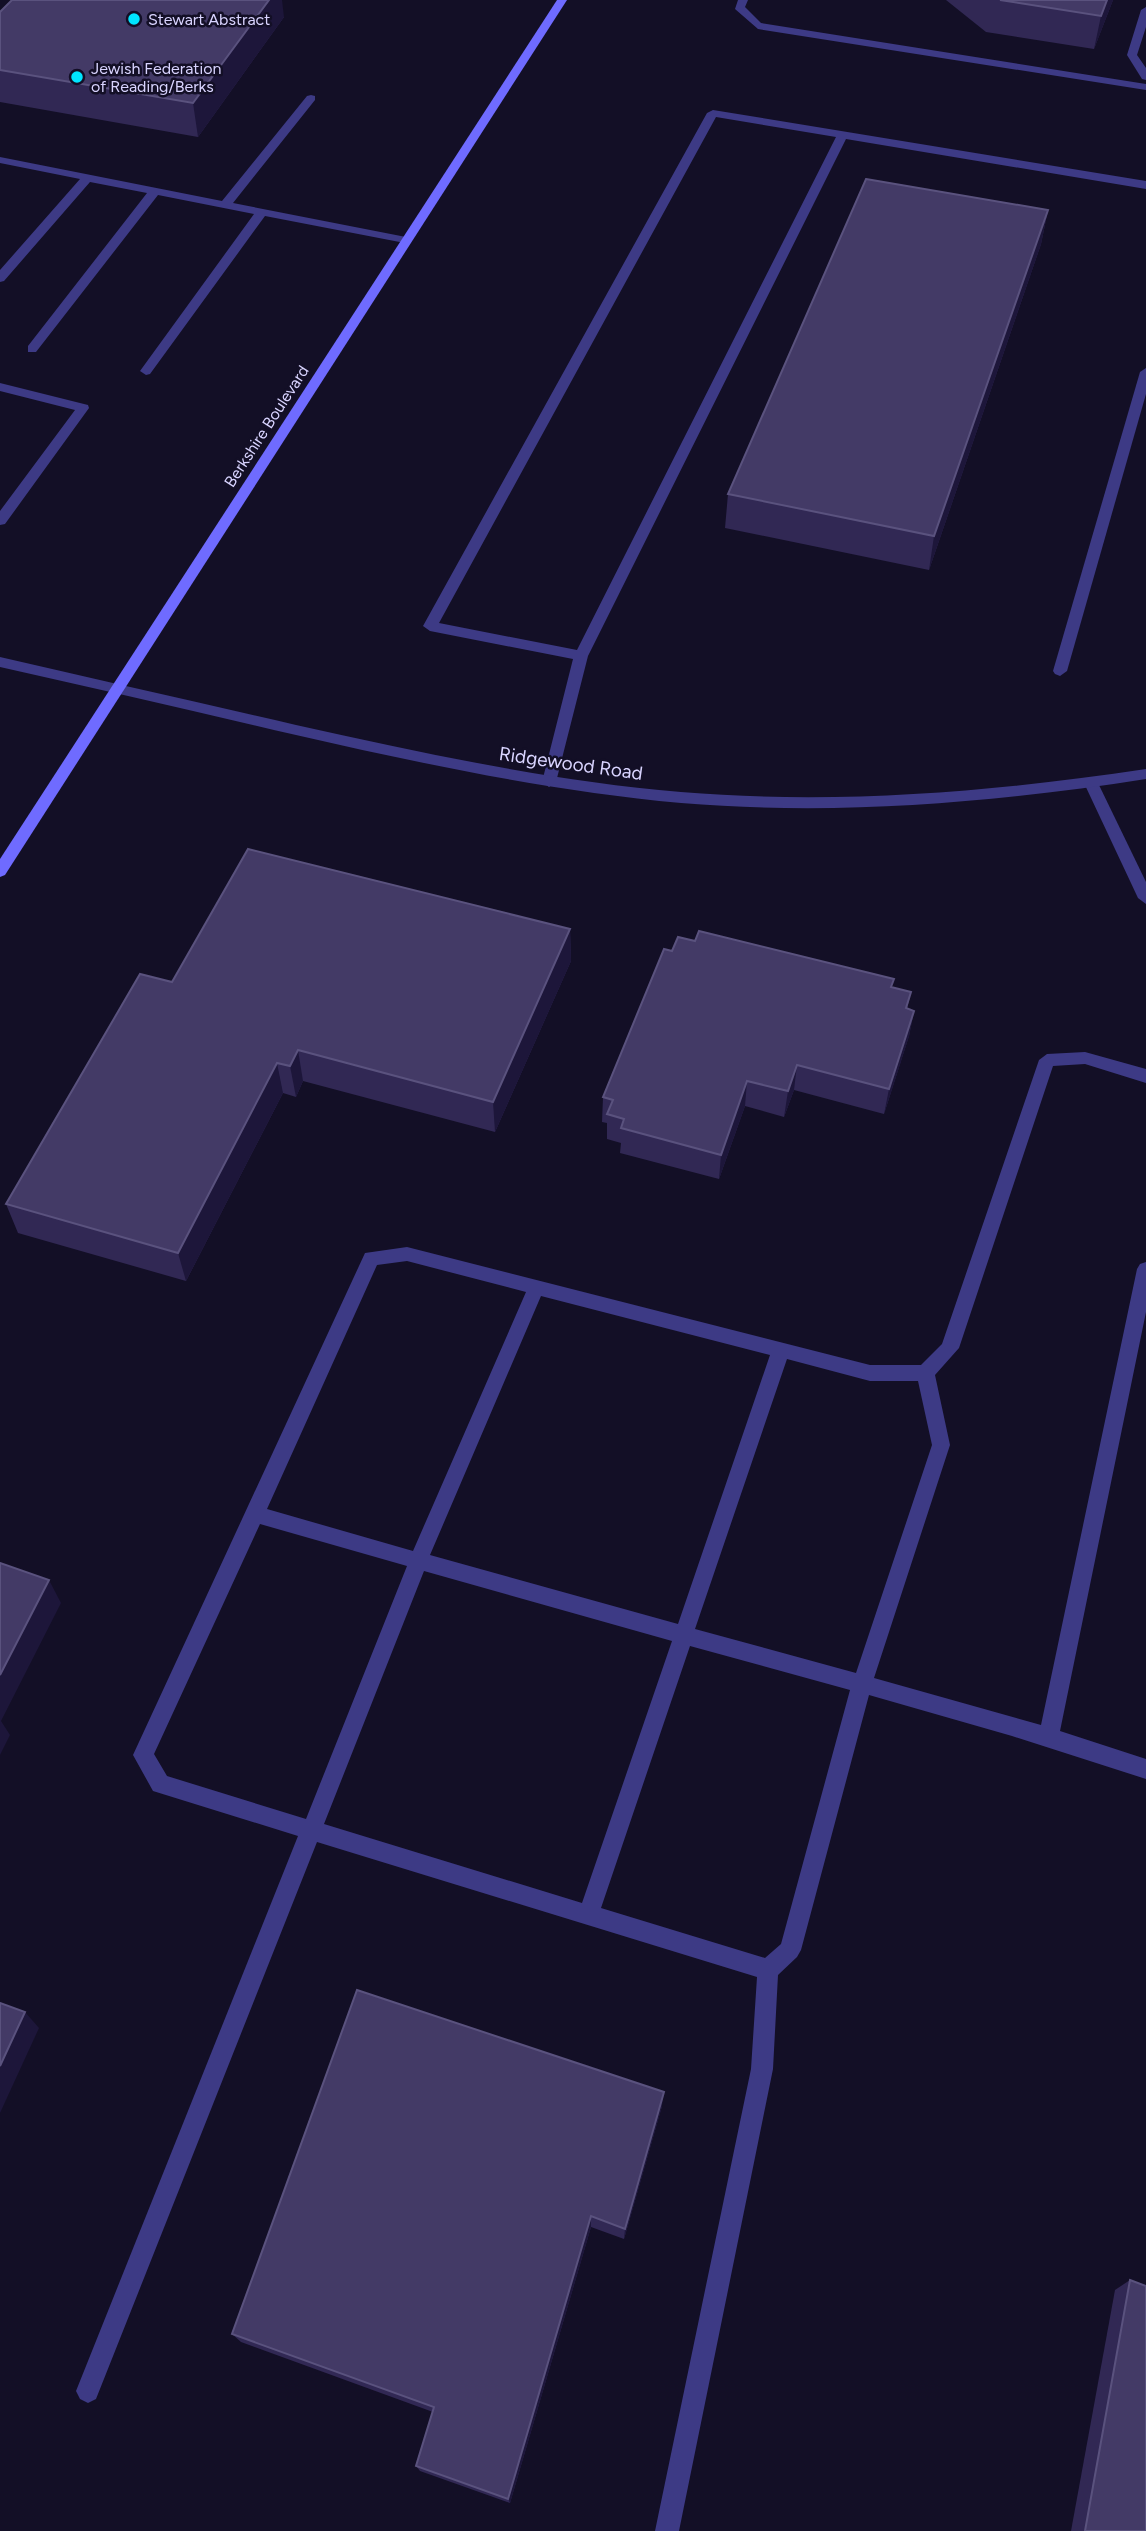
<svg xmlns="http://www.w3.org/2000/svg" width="1146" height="2531" font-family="Figtree,sans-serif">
<rect width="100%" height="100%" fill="#130f26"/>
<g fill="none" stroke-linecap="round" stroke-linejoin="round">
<g fill="#3d3a85" fill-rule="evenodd">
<path d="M738,0H748L745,7L761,23L1146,84V90L758,29L735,9Z"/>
<path d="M1146,7V27L1137,55L1146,68V80L1142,79L1127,55L1141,10Z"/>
<path d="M311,95L315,96V100L233,203L406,237L410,238V244L265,216L150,374L146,375L140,371L254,214L158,195L36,352H28V346L147,193L90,182L4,281L0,282V270L80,179L0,163V157L222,201L307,96Z"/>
<path d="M713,110L1146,181V189L846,139L588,656L556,782L549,787L542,782L573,659L430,631L423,626L707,113ZM716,117L836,137L577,650L439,623Z"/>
<path d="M1146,368V394L1067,671L1060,676L1055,674L1053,671L1140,372Z"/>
<path d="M0,383L88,405L89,408L5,524L0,525V511L75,410L0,391Z"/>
<path d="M1091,778L1098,783L1146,882V904L1138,898L1084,783Z"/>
<path d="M1085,1052L1146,1069V1083L1085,1064L1053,1066L959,1348L935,1375L950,1445L874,1678L1041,1725L1137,1269L1140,1264L1146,1262V1312L1060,1731L1146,1759V1779L1012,1736L869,1695L801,1950L797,1957L778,1975L773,2069L679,2531H655L751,2069L757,1977L317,1842L96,2399L88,2403L80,2399L76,2391L298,1836L153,1791L133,1755L365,1253L407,1247L870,1365H921L942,1344L1039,1060L1047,1054ZM407,1261L526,1292L413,1551L267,1509L377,1265ZM541,1296L770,1355L678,1624L430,1555ZM787,1359L870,1381H918L932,1445L856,1673L695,1629ZM260,1524L407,1566L306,1819L167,1776L154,1754ZM424,1571L672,1641L582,1903L324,1824ZM690,1646L850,1690L781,1944L765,1958L601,1908Z"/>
</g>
<path fill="#3d3a85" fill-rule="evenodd" d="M0,657C99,680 197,702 296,725C423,753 550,781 681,792C836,805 992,792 1146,769V779C992,803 836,816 681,803C550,791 423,764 296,735C197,712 99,689 0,667Z"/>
<path fill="#6f6bff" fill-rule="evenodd" d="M557,0H567L5,875L0,877V859Z"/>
</g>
<g fill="#312854">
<path d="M946,0H1113L1094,49L986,32Z"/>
<path d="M0,12L284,17L198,137L0,102Z"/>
<path d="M1048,210L1041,244L929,570L725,528L728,494Z"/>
<path d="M570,929L571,961L495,1132L303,1081L296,1097L283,1093L186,1281L18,1233L6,1204L172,982Z"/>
<path d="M695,941L911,992L907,1009L914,1011L909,1036L884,1114L794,1090L784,1117L745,1106L719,1179L620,1153L621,1143L607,1139V1123L602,1122L603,1097L672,951Z"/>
<path d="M662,2106L624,2239L591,2227L510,2503L420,2471L416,2466L433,2412L241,2342L232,2334Z"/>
<path d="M1130,2280L1146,2531H1071L1115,2290Z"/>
</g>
<g fill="#1d163a">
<path d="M269,0H282L284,17L198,137L193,103Z"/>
<path d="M1107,0H1113L1094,49L1101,16Z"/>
<path d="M1048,210L1041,244L929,570L934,536Z"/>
<path d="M570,929L571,961L495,1132L493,1102Z"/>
<path d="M914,1011L909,1036L884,1114L889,1089Z"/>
<path d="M298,1050L303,1081L296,1097L290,1066Z"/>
<path d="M277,1063L283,1093L186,1281L178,1253Z"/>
<path d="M797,1065L794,1090L784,1117L788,1091Z"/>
<path d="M747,1081L745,1106L719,1179L721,1155Z"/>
<path d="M49,1580L61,1603L1,1721L10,1735L0,1755V1675Z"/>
<path d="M25,2012L39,2028L0,2113V2066Z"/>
<path d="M664,2092L662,2106L624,2239L625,2229Z"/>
<path d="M591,2216V2227L510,2503L508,2499Z"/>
</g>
<g fill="#433a66" stroke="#5a527e" stroke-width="2">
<path d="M12,0H269L193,103L0,70V12Z"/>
<path d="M1000,0H1107L1101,16Z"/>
<path d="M866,179L1048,210L934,536L728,494Z"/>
<path d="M248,849L570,929L493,1102L298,1050L290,1066L277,1063L178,1253L6,1204L140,974L172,982Z"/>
<path d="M699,931L894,979L891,987L911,992L906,1008L914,1011L889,1089L797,1065L788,1091L747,1081L721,1155L621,1128L624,1119L607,1114L613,1100L603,1097L664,949L672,951L678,937L695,941Z"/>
<path d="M0,1563L49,1580L0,1675Z"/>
<path d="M357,1990L664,2092L625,2229L591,2216L508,2499L416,2466L434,2407L232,2334Z"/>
<path d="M0,2003L25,2012L0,2066Z"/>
<path d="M1130,2280L1146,2286V2531H1085Z"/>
</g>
<g fill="#00e5ff" stroke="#130f26" stroke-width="2.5">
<circle cx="134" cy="19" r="7"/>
<circle cx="77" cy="77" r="7"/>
</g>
<g text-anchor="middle" stroke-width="5" stroke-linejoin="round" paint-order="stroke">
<g font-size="16" fill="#d9d4ff" stroke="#130f26" text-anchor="start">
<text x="148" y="25">Stewart Abstract</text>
<text x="91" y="74">Jewish Federation<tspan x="91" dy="18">of Reading/Berks</tspan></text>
</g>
<g font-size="16" fill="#d9d4ff" stroke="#130f26">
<text transform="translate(266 426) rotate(-57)" y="6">Berkshire Boulevard</text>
</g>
<g font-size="19" fill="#d9d4ff" stroke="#130f26">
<text transform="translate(571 763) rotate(8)" y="7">Ridgewood Road</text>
</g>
</g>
</svg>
